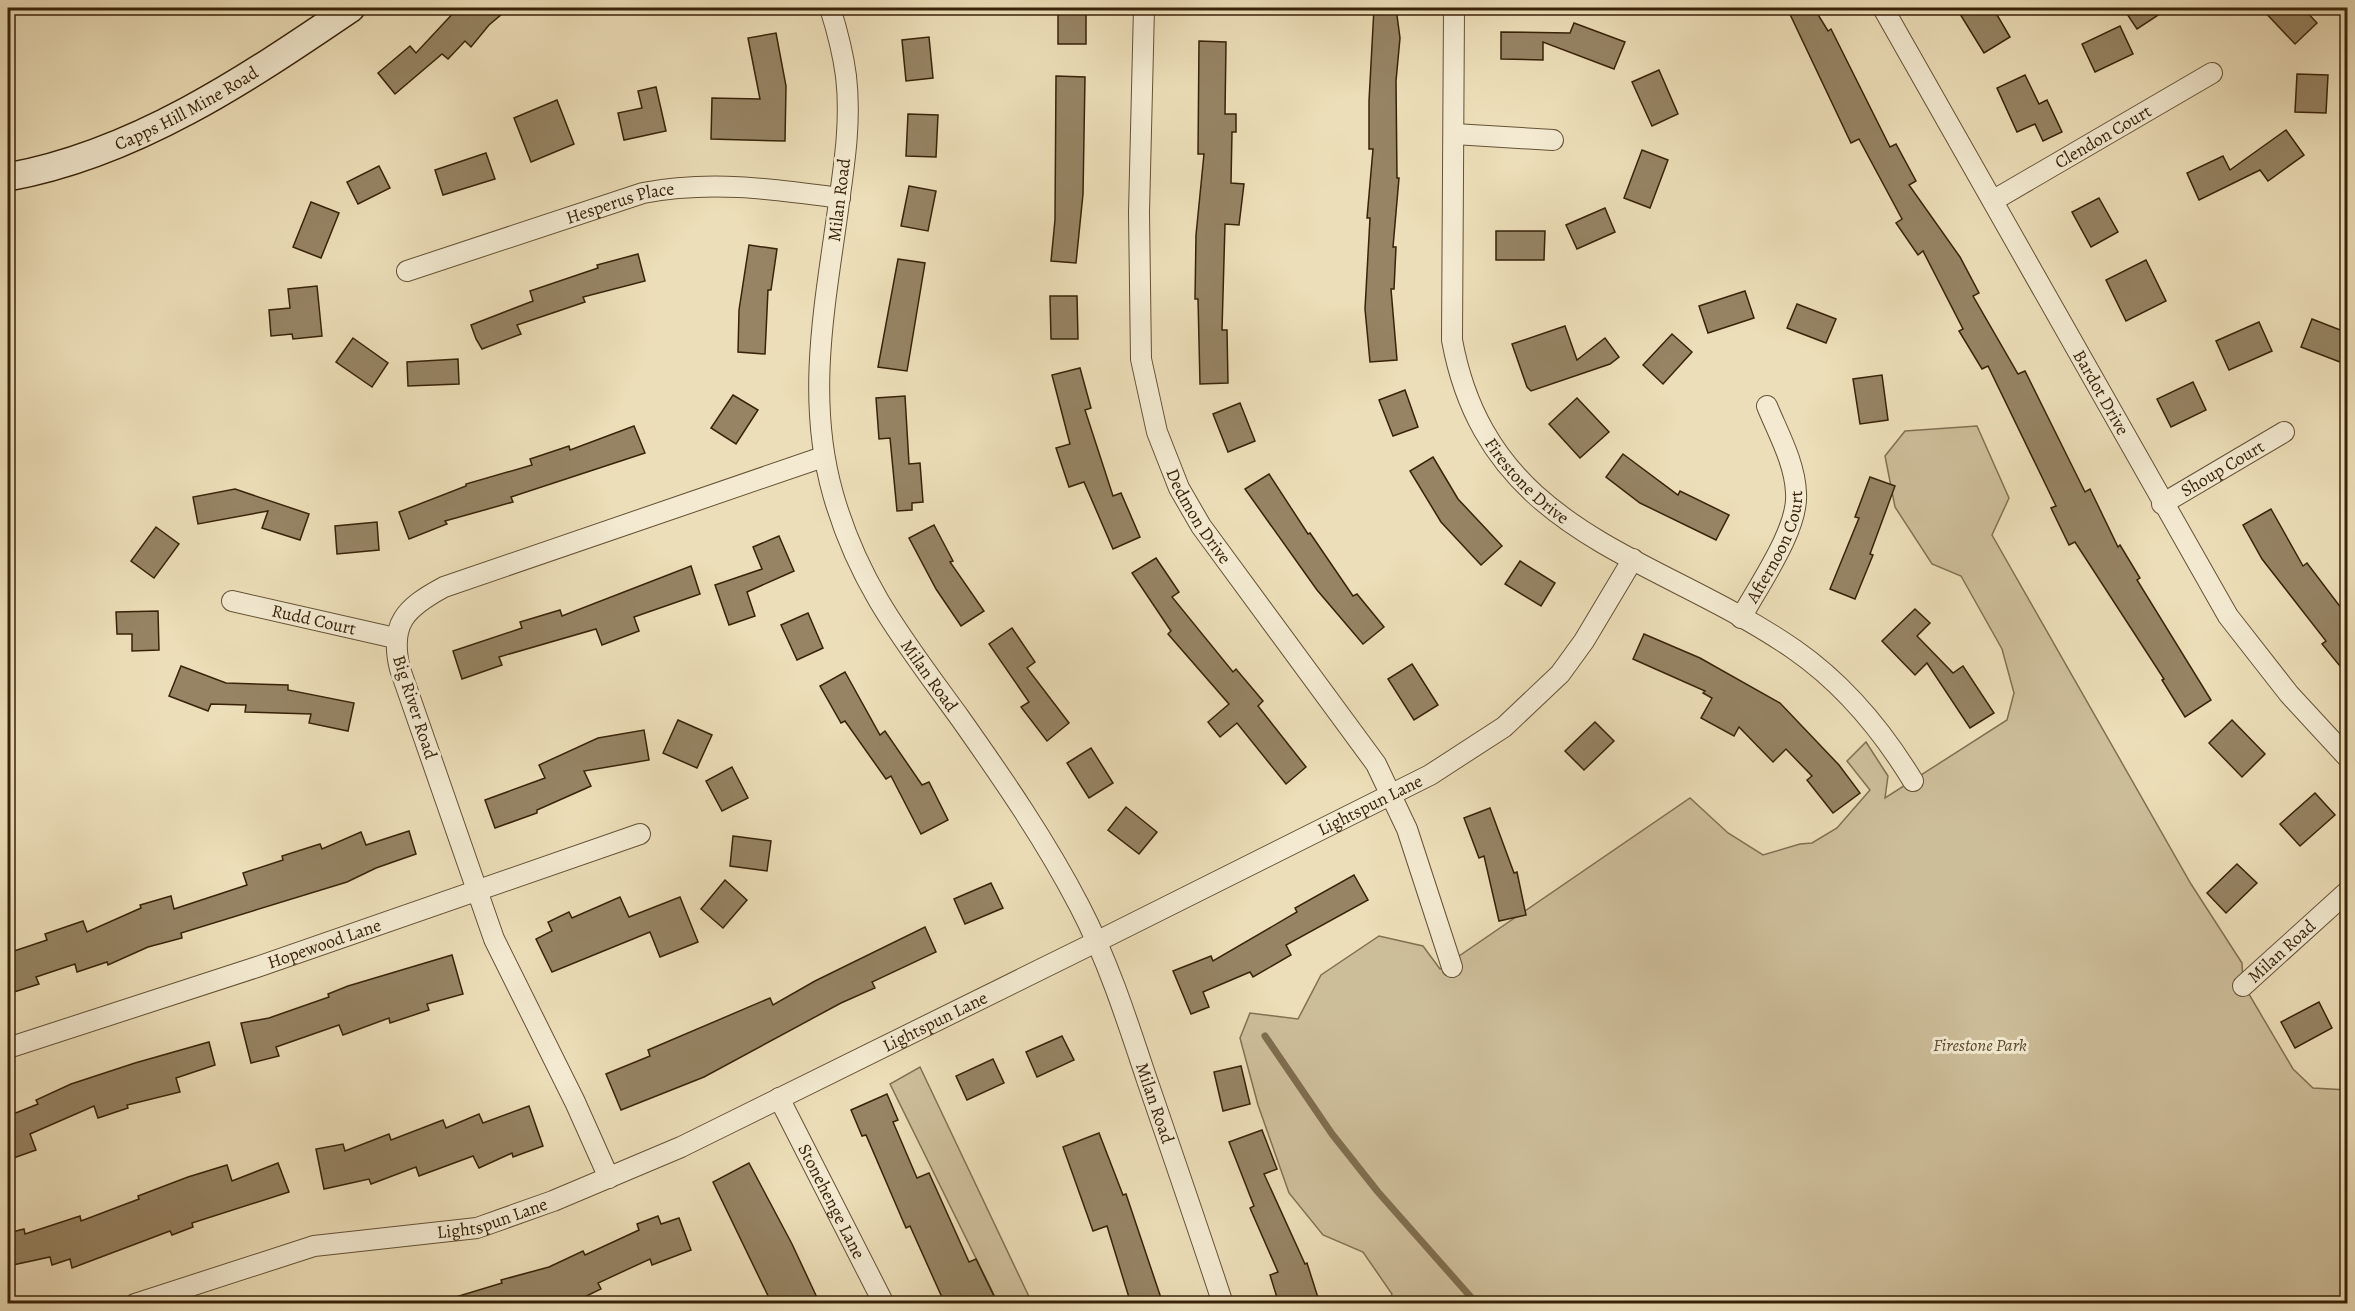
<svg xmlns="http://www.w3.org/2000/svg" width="2355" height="1311" font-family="Alegreya,serif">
<rect width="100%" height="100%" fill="#ecdeb8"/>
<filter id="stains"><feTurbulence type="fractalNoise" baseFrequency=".00333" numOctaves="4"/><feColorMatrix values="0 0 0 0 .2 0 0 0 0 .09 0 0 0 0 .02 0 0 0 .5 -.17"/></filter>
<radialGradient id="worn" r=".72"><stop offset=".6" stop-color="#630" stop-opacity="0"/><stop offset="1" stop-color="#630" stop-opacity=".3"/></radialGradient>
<g fill="#cdbe9a" stroke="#827052" stroke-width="1.5">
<path d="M1977,426L2009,498L1992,535L2191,884L2242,963L2243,984L2293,1069L2313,1088L2347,1090V1303H1387L1392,1294L1363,1252L1323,1235L1289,1193L1258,1105L1240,1038L1250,1013L1298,1019L1321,975L1379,936L1423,946L1440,969L1690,798L1728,833L1763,855L1800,844L1812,843L1837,828L1870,790L1847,761L1866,742L1888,776L1885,798L2007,720L2014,693L2002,649L1961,576L1932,564L1895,507L1885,456L1905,431Z"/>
<path d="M920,1067L1032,1303H998L890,1084Z"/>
</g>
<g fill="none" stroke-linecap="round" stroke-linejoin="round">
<path stroke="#7f6d4e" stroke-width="7" d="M1265,1036L1332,1134L1378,1192L1477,1304"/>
</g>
<g fill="#968464" stroke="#382309" stroke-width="1.5">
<path d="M458,8H509L489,25L471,47L465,41L448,59L442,54L395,94L378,73L410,46L416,53Z"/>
<rect x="1058" y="8" width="28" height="36"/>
<path d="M1374,8H1396L1400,38L1396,81L1397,178H1399L1393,247H1396L1394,289H1391L1397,360L1370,362L1365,309L1370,218H1367L1373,149H1369V101Z"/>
<path d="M1787,8H1814L1828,31L1831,29L1890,147L1896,144L1916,181L1909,185L1960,257L1979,293L1973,296L2018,374L2025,371L2085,492L2090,489L2118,547L2120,545L2140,578L2137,580L2211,700L2185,717L2162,680L2164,679L2075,542L2069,545L2051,508L2056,506L1988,366L1982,369L1959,331L1963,329L1923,251L1918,255L1896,223L1902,219L1859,139L1851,143Z"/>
<path d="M1970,8H1993L2010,37L1984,53L1960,14Z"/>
<path d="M2123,8H2169L2137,29Z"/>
<path d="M2261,8H2303L2317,23L2295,44Z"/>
<path d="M1574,23L1625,42L1614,69L1543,42V60L1501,59V32L1570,33Z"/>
<path d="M2120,26L2133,54L2095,72L2082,44Z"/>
<path d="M776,33L786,86L785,141L711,139L712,98L760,99L748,38Z"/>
<path d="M929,37L933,78L906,81L902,40Z"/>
<path d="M1199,41L1226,42L1225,114H1236V132H1232L1231,183L1244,184L1239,225L1225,224L1222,330H1227L1228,383L1200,384L1198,299H1195L1196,235L1204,154H1198Z"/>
<path d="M1659,70L1678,114L1652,126L1632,82Z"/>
<path d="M2297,74L2328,75L2326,113L2295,112Z"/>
<path d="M2025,75L2039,104L2047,100L2062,132L2043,141L2035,124L2017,132L1997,88Z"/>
<path d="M1056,76L1085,77L1083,194L1076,263L1051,261L1055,220Z"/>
<path d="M656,87L666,131L624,140L618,113L642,108L638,91Z"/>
<path d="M557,100L574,144L531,162L514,118Z"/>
<path d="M908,114L938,115L936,157L906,156Z"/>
<path d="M2286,130L2304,155L2268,181L2260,170L2199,200L2187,173L2223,156L2230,170Z"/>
<path d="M1642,150L1668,160L1650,208L1624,198Z"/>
<path d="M486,153L495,179L443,195L435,170Z"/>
<path d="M379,166L390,188L358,204L347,182Z"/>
<path d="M909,186L936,191L928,231L901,226Z"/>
<path d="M2099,198L2118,232L2091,247L2072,212Z"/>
<path d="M311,202L339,213L321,258L293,247Z"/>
<path d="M1605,208L1615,232L1577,249L1566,225Z"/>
<path d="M1496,231H1545L1544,260H1496Z"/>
<path d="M749,245L777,249L771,290H768L765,354L738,352L739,310Z"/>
<path d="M638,254L645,281L583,297L585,302L517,325L521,334L482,349L476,339L471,325L533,301L530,291L598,268L597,265Z"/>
<path d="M898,259L925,263L907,371L878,367Z"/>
<path d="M2146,260L2166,301L2126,321L2106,280Z"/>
<path d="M317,286L322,336L293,339L292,334L271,336L269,310L290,308L288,289Z"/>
<path d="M1745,291L1754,318L1708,333L1699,306Z"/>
<path d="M1050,296H1077L1078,339H1051Z"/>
<path d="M1797,304L1836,319L1826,343L1787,328Z"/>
<path d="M2312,319L2348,333V344L2340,362L2301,347Z"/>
<path d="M2259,322L2272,351L2229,370L2216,341Z"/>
<path d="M1565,326L1577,360L1605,338L1619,357L1610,364L1531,391L1527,387L1512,344Z"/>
<path d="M1672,334L1692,352L1663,384L1643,365Z"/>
<path d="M353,338L388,363L372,387L336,362Z"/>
<path d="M458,359L459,384L408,386L407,362Z"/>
<path d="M1080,368L1091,408L1085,410L1113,496L1121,493L1140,537L1113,549L1084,482L1069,487L1056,448L1070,444L1052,375Z"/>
<path d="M1882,375L1888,420L1860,424L1853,379Z"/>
<path d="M2193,382L2206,410L2171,427L2157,399Z"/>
<path d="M1405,390L1418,427L1393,436L1379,400Z"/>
<path d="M733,395L758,410L736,444L711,428Z"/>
<path d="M905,396L909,464L920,463L923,502L912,503V510L897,511L890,438L879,439L876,398Z"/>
<path d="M1577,398L1609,432L1580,458L1549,424Z"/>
<path d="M1240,403L1255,441L1228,452L1213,414Z"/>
<path d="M634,426L645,453L511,497L513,502L445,521L447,524L409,539L399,512L466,486V484L532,465L530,459L569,446L570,450Z"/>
<path d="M1623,454L1678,495L1680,491L1729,515L1716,540L1640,503L1606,477Z"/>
<path d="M1433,457L1458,499L1502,546L1481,565L1441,522L1410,471Z"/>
<path d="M1269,474L1308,534L1310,533L1353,596L1357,594L1384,627L1363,644L1317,590L1245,489Z"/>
<path d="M1870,477L1895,486L1870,554L1873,555L1855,599L1830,589L1859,518L1855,517Z"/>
<path d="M235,489L309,514L300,540L262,528L268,511L198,524L193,497Z"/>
<path d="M2271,509L2303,566L2307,563L2348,617V676L2322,644L2326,641L2262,559L2243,525Z"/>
<path d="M377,522L379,550L337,554L335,526Z"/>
<path d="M934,525L953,561L950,562L984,611L961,626L936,589L909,538Z"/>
<path d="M156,527L179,544L154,578L131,561Z"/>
<path d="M779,536L794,571L747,592L755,616L729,625L715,585L762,569L753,547Z"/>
<path d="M1156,558L1179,592L1172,597L1233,672L1236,669L1263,701L1258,706L1306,767L1286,784L1237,723L1220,737L1208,722L1229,704L1168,634L1171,631L1132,573Z"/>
<path d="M1520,561L1555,583L1541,606L1505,584Z"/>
<path d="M691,566L700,594L634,617L639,631L602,645L596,629L499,657L502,665L462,679L453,651L522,628L520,622L560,610L562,616Z"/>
<path d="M1915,609L1930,623L1917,636L1953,673L1963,666L1994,713L1970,728L1927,663L1915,675L1882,641Z"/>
<path d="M158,611L159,650L132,651V634H117L116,612Z"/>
<path d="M808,613L823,648L797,660L781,625Z"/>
<path d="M1012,628L1035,662L1027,668L1069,723L1047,741L1021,707L1029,702L989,644Z"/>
<path d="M1644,634L1700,658L1780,703L1839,765L1860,793L1833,813L1807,780L1812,776L1786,749L1773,762L1739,727L1734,736L1701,718L1712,698L1703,693L1705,691L1633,659Z"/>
<path d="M1412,664L1438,705L1414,720L1388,679Z"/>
<path d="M181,666L226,683L288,685V690L354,703L348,731L309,723L311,714L245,712L246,705L211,704L208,711L169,696Z"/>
<path d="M845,672L880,735L885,731L922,785L929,782L948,820L921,834L891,776L886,779L845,721L841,723L820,686Z"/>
<path d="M678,720L712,735L697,768L663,753Z"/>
<path d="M2232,720L2265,754L2242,777L2209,743Z"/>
<path d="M1595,722L1614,741L1584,770L1565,751Z"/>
<path d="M644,730L649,760L584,771L591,786L537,810V813L495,828L485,800L545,778L539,765L598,738Z"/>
<path d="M1091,748L1113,783L1089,798L1067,763Z"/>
<path d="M732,767L748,798L722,811L706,781Z"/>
<path d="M2315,793L2335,815L2300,846L2280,824Z"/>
<path d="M1126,807L1157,832L1139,854L1108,830Z"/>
<path d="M1490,808L1514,873L1517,872L1526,915L1499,921L1484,856L1479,858L1464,818Z"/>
<path d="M409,831L416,854L376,868L347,882L181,933L182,938L148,947L108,965L107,962L77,972L75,964L36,977L39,984L14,992L8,972V953L47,940L45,934L83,921L87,932L141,908L140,905L171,896L174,909L247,885L243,873L283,860L282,856L320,844L322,849L361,832L366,845Z"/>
<path d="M733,836L771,841L767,871L730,866Z"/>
<path d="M2237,864L2257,883L2226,913L2207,893Z"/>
<path d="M1354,875L1368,900L1286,945L1291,955L1253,977L1250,972L1203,992L1209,1007L1191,1014L1173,971L1211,956L1213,961L1297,912L1295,908Z"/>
<path d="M725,880L747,900L723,928L701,909Z"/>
<path d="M991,883L1003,908L965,924L954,899Z"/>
<path d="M620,897L629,917L680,897L698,942L660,957L650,932L552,972L536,939L552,931L548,922L569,912L572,918Z"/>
<path d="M925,927L936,952L872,982L875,988L841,1003L704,1077L621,1110L606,1074L650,1056L648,1050L770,998L773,1005L815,981Z"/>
<path d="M452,955L463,994L427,1004L429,1010L390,1023L389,1018L343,1035L339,1025L276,1047L279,1056L251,1063L241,1023L269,1018L329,997L328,994L348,986Z"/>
<path d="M2319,1002L2332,1028L2295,1048L2281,1022Z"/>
<path d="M1062,1036L1074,1060L1037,1077L1026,1052Z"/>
<path d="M209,1042L215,1065L176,1078L180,1092L127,1105L128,1108L98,1118L94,1106L30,1134L36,1150L8,1160V1116L38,1104L36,1100L71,1084L135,1063Z"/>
<path d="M993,1059L1004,1083L967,1100L956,1076Z"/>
<path d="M1241,1066L1250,1104L1223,1111L1214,1072Z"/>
<path d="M887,1094L898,1120L893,1122L917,1178L929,1173L969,1262L976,1259L994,1296L979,1304H945L910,1226L906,1228L866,1135L862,1136L851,1110Z"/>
<path d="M529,1106L543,1146L513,1157L512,1153L479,1168L473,1156L419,1176L416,1167L371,1184L369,1179L324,1189L316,1149L343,1144L345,1151L389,1134L391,1140L443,1120L446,1128L479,1114L483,1123Z"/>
<path d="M1262,1130L1277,1169L1264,1174L1305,1264L1307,1263L1320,1304H1279L1270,1275L1278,1272L1250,1208L1254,1206L1229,1142Z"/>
<path d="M1099,1133L1123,1195L1126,1194L1163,1304H1131L1107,1226L1093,1231L1063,1147Z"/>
<path d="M278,1163L289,1192L192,1223L193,1227L172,1235L170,1231L72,1268L70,1259L52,1265L50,1257L8,1266V1233L24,1229L25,1234L80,1216L81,1221L139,1199L138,1196L188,1177L227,1165L232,1181Z"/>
<path d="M749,1163L792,1244L820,1304H772L713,1182Z"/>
<path d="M658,1216L661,1224L679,1218L691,1250L652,1265L650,1259L598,1283L601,1289L570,1304H450L449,1299L502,1283L501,1280L549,1267L583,1251L585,1255L639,1230L637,1224Z"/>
</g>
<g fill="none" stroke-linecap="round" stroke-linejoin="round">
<g stroke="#655235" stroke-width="22">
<g id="street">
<path id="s1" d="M830,8C837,30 843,53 846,76C851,118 845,160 839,202C826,300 805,396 833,494C859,586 905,642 960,718C1003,779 1046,841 1080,907C1108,961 1127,1020 1146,1077C1172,1153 1198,1228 1223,1304"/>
<path id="s2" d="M1144,8L1139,212L1141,359L1157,432L1179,488L1201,526L1376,764L1407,829L1452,967"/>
<path id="s3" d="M1454,8L1452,340C1488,536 1657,554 1795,650C1845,685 1882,730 1913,781"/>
<path id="s4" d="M1883,8L2228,616L2289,694L2348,758"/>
<path d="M1454,134L1553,140"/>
<path id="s5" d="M1994,200L2212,73"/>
<path id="s6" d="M407,271L643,193C710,180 773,189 840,198"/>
<path id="s7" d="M2162,504L2284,432"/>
<path id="s8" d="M232,601L395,638"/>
<path id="s9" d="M1741,618C1758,586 1799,529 1796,493C1795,463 1778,433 1767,406"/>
<path id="s10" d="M2243,986L2348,891"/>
<path id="s11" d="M8,1048L257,967L640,834"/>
<path id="s12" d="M779,1098L884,1304"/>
<path d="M609,1178L575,1102L494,939L400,669C389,624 405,608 444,587L823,457"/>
<path id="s13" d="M135,1304L314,1246L477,1228L553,1201L681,1147L1096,942L1430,775L1504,727L1560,674L1584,641L1633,559"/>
</g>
</g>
<g stroke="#382309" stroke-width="30">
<g id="secondary">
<path id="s14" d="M8,177C135,154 245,80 351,8"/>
</g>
</g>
<use href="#street" stroke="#f3ead1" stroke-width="20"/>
<use href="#secondary" stroke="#f3ead1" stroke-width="27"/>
</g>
<g text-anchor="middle" stroke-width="6" stroke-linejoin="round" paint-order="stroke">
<g font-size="18" fill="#382309" stroke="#f3ead1">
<text dy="6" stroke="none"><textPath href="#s14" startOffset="192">Capps Hill Mine Road</textPath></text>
<text dy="6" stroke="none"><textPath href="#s5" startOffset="126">Clendon Court</textPath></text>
<text transform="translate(839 200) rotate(-83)" y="6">Milan Road</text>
<text dy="6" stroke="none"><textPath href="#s6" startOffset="224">Hesperus Place</textPath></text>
<text dy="6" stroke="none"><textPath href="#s4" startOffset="442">Bardot Drive</textPath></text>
<text dy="6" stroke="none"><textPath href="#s7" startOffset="70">Shoup Court</textPath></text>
<text dy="6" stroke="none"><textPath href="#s3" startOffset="495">Firestone Drive</textPath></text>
<text dy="6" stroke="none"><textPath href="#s2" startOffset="520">Dedmon Drive</textPath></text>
<text dy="6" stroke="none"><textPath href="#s9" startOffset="80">Afternoon Court</textPath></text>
<text dy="6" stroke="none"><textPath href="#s8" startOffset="84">Rudd Court</textPath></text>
<text dy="6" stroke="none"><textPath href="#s1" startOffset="698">Milan Road</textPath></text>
<text transform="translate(415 707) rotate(72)" y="6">Big River Road</text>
<text dy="6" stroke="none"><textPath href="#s13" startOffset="1341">Lightspun Lane</textPath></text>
<text dy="6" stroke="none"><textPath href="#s11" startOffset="333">Hopewood Lane</textPath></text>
<text dy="6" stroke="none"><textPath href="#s10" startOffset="52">Milan Road</textPath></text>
<text dy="6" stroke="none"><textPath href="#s13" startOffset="855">Lightspun Lane</textPath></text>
<text dy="6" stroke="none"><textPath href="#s1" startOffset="1184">Milan Road</textPath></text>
<text dy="6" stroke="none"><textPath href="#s12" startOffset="116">Stonehenge Lane</textPath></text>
<text dy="6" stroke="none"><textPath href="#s13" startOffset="369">Lightspun Lane</textPath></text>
</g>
<g font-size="18" font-style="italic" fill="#5d4a2d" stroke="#f3ead1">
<text x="1980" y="1051">Firestone Park</text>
</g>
</g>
<rect width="2355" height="1311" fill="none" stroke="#ecdeb8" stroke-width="30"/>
<rect x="9" y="9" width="2337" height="1293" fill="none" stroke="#382309" stroke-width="3"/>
<rect x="15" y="15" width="2325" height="1281" fill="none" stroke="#382309" stroke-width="1.5"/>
<rect width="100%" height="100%" filter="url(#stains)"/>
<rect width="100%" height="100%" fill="url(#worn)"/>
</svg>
